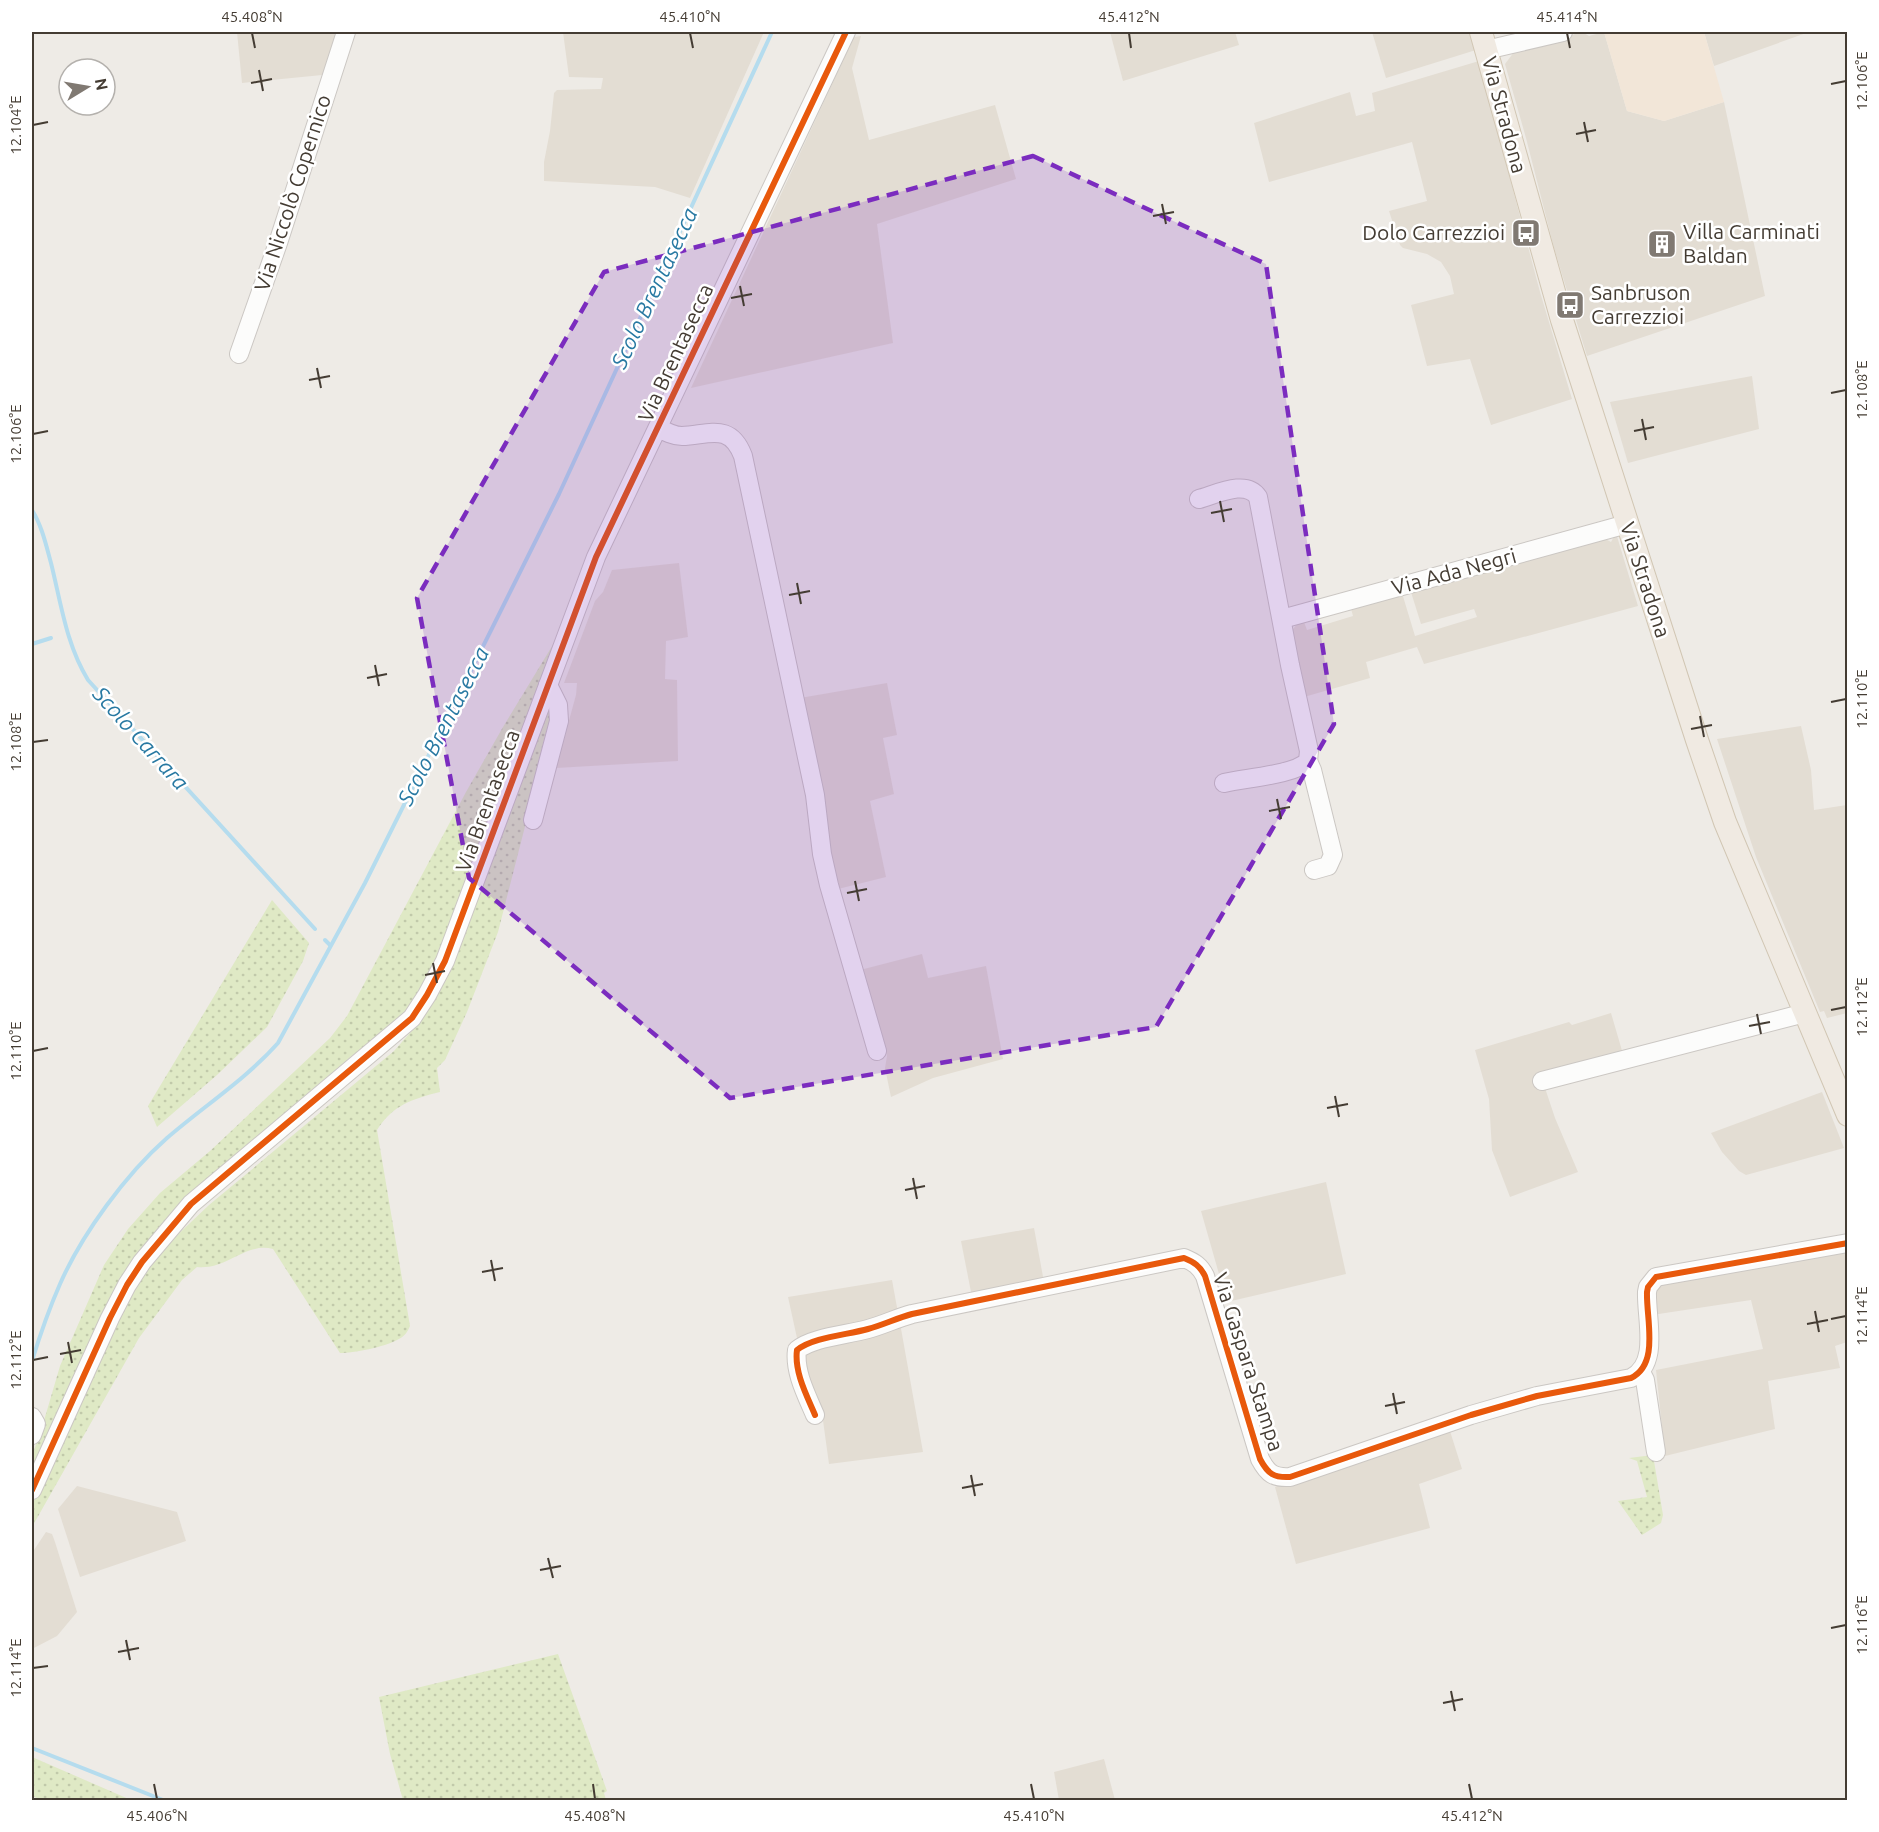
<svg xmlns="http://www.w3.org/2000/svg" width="1879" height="1832" font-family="Ubuntu,sans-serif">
<defs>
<pattern id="green-dots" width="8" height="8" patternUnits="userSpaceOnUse" patternTransform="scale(1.5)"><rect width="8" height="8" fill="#dfe9c5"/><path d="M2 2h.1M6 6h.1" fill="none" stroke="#c1c9aa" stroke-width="1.8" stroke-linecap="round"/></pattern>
</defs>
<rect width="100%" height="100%" fill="#eeebe6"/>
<g fill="#e3ddd3">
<path d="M237,32H341L329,66L322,75L242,83Z"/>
<path d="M563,32H764L690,198L655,187L544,181V162L550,131L554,93L557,90L601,89L603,78L569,77Z"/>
<path d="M1110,32H1235L1239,45L1123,81Z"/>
<path d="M1372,32H1471L1476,50L1386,78Z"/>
<path d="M1582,32L1589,36L1604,32L1627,111L1664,121L1724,102L1765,296L1587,356L1554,248L1526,138L1505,64L1514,52Z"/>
<path d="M1704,32H1809L1714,66Z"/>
<path d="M861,36L852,68L869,140L995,105L1016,179L877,224L893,343L691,388L854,37Z"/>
<path d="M1479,61L1540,292L1572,399L1491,425L1470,359L1427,366L1411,305L1454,294L1450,276L1441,262L1427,254L1403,248L1400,245L1389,211L1427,201L1412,142L1269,182L1254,123L1350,92L1356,116L1375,111L1372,93Z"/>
<path d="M1752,376L1759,429L1628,463L1610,402Z"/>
<path d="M1616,533L1638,606L1424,664L1417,647L1366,662L1370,678L1304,697L1290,633L1297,624L1304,622L1307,630L1353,616L1350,605L1402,593L1415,636L1477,617L1474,609L1421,624L1410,589L1600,536L1611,542Z"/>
<path d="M679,563L688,637L666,641L665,679L677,680L678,761L556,768L576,695L577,683H564L595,601L603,592L612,570Z"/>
<path d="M887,683L897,735L883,738L894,794L870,801L886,877L838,889L831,865L800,698Z"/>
<path d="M1801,726L1811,770L1814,810L1847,805V1013L1827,1018L1824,1011L1820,1012L1756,857L1717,739Z"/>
<path d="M922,954L928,978L986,966L1003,1059L933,1078L891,1097L885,1068L887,1056L884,1042L880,1040L860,970Z"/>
<path d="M1611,1013L1623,1054L1544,1085L1555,1118L1578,1172L1510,1197L1492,1150L1489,1099L1475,1050L1569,1022L1572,1025Z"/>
<path d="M1822,1092L1844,1148L1746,1175L1739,1171L1722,1152L1711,1133Z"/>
<path d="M1326,1182L1346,1274L1227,1302L1201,1211Z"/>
<path d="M1034,1228L1044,1282L972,1297L961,1241Z"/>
<path d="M1847,1250V1342L1835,1346L1840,1368L1768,1381L1775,1429L1665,1456L1656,1370L1763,1349L1751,1300L1652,1315V1302L1661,1280Z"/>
<path d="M892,1280L898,1313L799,1340L797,1338L788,1297Z"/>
<path d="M900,1323L923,1452L829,1464L821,1406L810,1386L801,1356L810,1348Z"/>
<path d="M1449,1428L1462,1469L1419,1484L1430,1528L1296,1564L1275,1487Z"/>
<path d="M77,1486L177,1512L186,1541L80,1577L58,1509Z"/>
<path d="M46,1532L52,1534L55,1542L77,1612L57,1636L32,1649V1553Z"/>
<path d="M1104,1759L1115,1800H1059L1054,1772Z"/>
</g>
<path fill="#f2e6d8" d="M1604,32H1704L1724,102L1664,121L1627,111Z"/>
<g fill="url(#green-dots)">
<path d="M557,638L437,965L411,1013L353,1055L183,1199L160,1233L32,1474V1456L43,1424L60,1366L104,1265L128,1229L160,1193L210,1151L330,1038L347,1016L466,792L503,727Z"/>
<path d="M551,703L552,721L498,932L467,1012L445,1060L437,1068L440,1092C412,1099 393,1105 377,1130L410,1326C407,1333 404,1337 397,1340C385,1347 353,1353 340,1353L273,1249C245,1242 227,1270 197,1267L182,1280L139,1338L32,1527V1505L130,1295L149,1266L170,1242L209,1205L394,1051L416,1026Z"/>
<path d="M272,900L309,943L303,961L267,1027L217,1075L157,1127L148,1106Z"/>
<path d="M1653,1455L1663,1515L1661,1523L1642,1535L1618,1501L1647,1497L1637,1461L1629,1458Z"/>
<path d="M558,1654L607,1791L604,1793L606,1800H403L390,1754L379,1697Z"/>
<path d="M32,1757L131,1800H42L32,1796Z"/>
</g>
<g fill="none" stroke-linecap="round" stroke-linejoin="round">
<g stroke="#b5dcee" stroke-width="4">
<path d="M32,510C42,526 46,545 51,563C61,603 66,644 88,680L315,929"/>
<path d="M32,644L51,638"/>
<path d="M325,940L330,945"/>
<path d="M32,1361C40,1335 49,1309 60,1284C82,1234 126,1174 167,1138C204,1106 246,1079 278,1043L365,883L559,494L772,32"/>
<path d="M32,1748L163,1800"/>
</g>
<g stroke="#cbc7c3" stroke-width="20">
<g id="minor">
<path d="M1486,50L1563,32"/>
<path d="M239,354L278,243L346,32"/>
<path d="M659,428C666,432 673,436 682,436C709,435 730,422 743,456L815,795L822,854L829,885L877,1051"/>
<path d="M1199,499C1217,494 1246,479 1258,497L1290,665L1309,751L1308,761C1295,775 1244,778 1224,783"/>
<path d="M1282,619L1627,524"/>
<path d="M1308,761L1312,770L1333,855L1328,866L1314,870"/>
<path d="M533,820L559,721L558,705L548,685"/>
<path d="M1542,1081L1805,1013"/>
<path d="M1641,1372L1645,1380L1656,1452"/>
<path d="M815,1415C807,1396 794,1372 797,1350C813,1337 847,1335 868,1329C883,1325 897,1318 912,1314L1184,1258C1194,1262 1200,1266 1205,1276L1260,1459C1268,1474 1274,1478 1290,1477L1471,1415L1537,1396L1631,1378C1660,1364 1646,1319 1647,1292L1648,1287L1656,1277L1848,1243"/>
<path d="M32,1417L36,1424L32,1435"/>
<path d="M32,1490L110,1318L127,1285L142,1262L191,1204L412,1018L427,995L445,961L596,557L846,32"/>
</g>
</g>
<g stroke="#d1c6b3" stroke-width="24">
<path id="major" d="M1481,32L1562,320L1697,740L1725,822L1848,1115"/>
</g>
<use href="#minor" stroke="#fcfcfb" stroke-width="18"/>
<use href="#major" stroke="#f0eae2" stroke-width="22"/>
<g stroke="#fff" stroke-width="10">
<g id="cycleway">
<path d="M815,1415C807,1396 794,1372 797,1350C813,1337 847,1335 868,1329C883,1325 897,1318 912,1314L1184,1258C1194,1262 1200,1266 1205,1276L1260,1459C1268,1474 1274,1478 1290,1477L1471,1415L1537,1396L1631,1378C1660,1364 1646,1319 1647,1292L1648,1287L1656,1277L1848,1243"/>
<path d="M32,1490L110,1318L127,1285L142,1262L191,1204L412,1018L427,995L445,961L596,557L846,32"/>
</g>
</g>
<use href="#cycleway" stroke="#e8590c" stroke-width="6"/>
</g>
<path fill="#7b2cbf" fill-opacity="0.2" stroke="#7b2cbf" stroke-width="4.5" stroke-dasharray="12 8" stroke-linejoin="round" d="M1033,156L1266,264L1334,724L1156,1027L730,1098L469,878L417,598L604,272Z"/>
<path fill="none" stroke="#443c33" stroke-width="2" d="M252,33L255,48M690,33L693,48M1129,33L1131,48M1567,33L1570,48M259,70L263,91M251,83L272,79M1831,84L1846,81M1584,122L1588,142M33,125L48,122M1576,134L1596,130M1162,204L1166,224M1153,216L1174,212M740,286L744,306M731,298L752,294M317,368L321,388M309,380L330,376M1831,393L1846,390M1642,419L1646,440M1634,431L1654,427M33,434L48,431M1220,501L1224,522M1211,513L1232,509M797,583L801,604M789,595L810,591M375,665L379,686M367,678L387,674M1831,702L1846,699M1700,716L1704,737M1691,729L1712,725M33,742L48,740M1277,799L1281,819M1269,811L1290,807M855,881L859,901M847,893L867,889M433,963L437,983M425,975L445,971M1831,1010L1846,1007M1757,1014L1761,1034M1749,1026L1770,1022M33,1051L48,1048M1335,1096L1339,1117M1327,1108L1348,1104M913,1178L917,1199M905,1190L925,1186M491,1260L495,1281M482,1272L503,1268M1815,1311L1819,1332M1831,1319L1846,1316M1807,1324L1828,1320M68,1342L72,1363M60,1354L81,1350M33,1360L48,1357M1393,1393L1397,1414M1385,1406L1405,1402M971,1475L975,1496M962,1488L983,1484M548,1558L553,1578M540,1570L561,1566M1831,1628L1846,1625M126,1640L130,1660M118,1652L139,1648M33,1668L48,1666M1451,1691L1455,1711M1443,1703L1463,1699M154,1784L157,1799M593,1784L595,1799M1031,1784L1034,1799M1469,1784L1472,1799"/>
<defs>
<g id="bus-square" transform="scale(1.5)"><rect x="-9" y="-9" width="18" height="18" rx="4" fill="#807972" stroke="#fff"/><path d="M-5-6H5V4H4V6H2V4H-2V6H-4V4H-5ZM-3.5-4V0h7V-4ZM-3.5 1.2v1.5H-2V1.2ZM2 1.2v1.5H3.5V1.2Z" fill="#fff"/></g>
<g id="building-square" transform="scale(1.5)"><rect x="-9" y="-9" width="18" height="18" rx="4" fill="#807972" stroke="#fff"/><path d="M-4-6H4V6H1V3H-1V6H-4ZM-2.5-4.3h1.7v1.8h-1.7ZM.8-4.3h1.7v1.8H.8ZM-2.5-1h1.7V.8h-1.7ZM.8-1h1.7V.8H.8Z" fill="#fff"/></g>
</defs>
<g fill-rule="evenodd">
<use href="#bus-square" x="1526" y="233"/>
<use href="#building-square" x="1662" y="244"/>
<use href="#bus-square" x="1570" y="305"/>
</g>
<g text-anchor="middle" stroke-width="5" stroke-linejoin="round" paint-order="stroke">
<g font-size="21" fill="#443c33" stroke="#fff">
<text transform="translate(1504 115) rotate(75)" y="7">Via Stradona</text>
<text transform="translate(293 193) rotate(-72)" y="7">Via Niccolò Copernico</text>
<text transform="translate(676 353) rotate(-65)" y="7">Via Brentasecca</text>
<text transform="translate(1454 572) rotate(-15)" y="7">Via Ada Negri</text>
<text transform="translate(1645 580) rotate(72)" y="7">Via Stradona</text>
<text transform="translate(488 801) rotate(-70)" y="7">Via Brentasecca</text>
<text transform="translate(1248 1362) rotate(72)" y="7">Via Gaspara Stampa</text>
</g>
<g font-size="21" fill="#443c33" stroke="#fff" text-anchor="start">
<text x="1683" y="239">Villa Carminati<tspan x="1683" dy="24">Baldan</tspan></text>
<text x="1505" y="240" text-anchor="end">Dolo Carrezzioi</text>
<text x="1591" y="300">Sanbruson<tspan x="1591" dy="24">Carrezzioi</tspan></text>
</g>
<g font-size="22" font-style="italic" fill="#2879a2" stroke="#fff">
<text transform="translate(654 288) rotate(-65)" y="8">Scolo Brentasecca</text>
<text transform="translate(443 726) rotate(-63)" y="8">Scolo Brentasecca</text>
<text transform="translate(141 738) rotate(48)" y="8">Scolo Carrara</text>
</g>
</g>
<rect width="1879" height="1832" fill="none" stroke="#ffffff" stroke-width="66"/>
<g transform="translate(87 87) rotate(79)"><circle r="28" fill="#ffffff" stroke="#b4b1ad" stroke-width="1.5"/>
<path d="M0-4.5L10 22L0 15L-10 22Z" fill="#807972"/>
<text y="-9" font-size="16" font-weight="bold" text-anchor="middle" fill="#443c33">N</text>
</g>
<rect x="33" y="33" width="1813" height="1766" fill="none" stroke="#443c33" stroke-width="2"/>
<g font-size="15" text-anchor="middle" fill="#443c33">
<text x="252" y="22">45.408°N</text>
<text x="690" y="22">45.410°N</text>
<text x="1129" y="22">45.412°N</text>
<text x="1567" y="22">45.414°N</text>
<text transform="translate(1862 81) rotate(-90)" y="5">12.106°E</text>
<text transform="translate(16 125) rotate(-90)" y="5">12.104°E</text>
<text transform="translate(1862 390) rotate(-90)" y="5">12.108°E</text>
<text transform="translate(16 434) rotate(-90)" y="5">12.106°E</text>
<text transform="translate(1862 699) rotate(-90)" y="5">12.110°E</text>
<text transform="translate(16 742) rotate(-90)" y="5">12.108°E</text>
<text transform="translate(1862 1007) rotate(-90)" y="5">12.112°E</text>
<text transform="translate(16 1051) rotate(-90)" y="5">12.110°E</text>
<text transform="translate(1862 1316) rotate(-90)" y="5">12.114°E</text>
<text transform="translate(16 1360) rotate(-90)" y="5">12.112°E</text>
<text transform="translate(1862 1625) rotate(-90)" y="5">12.116°E</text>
<text transform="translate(16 1668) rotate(-90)" y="5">12.114°E</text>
<text x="157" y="1821">45.406°N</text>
<text x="595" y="1821">45.408°N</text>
<text x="1034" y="1821">45.410°N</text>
<text x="1472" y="1821">45.412°N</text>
</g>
</svg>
